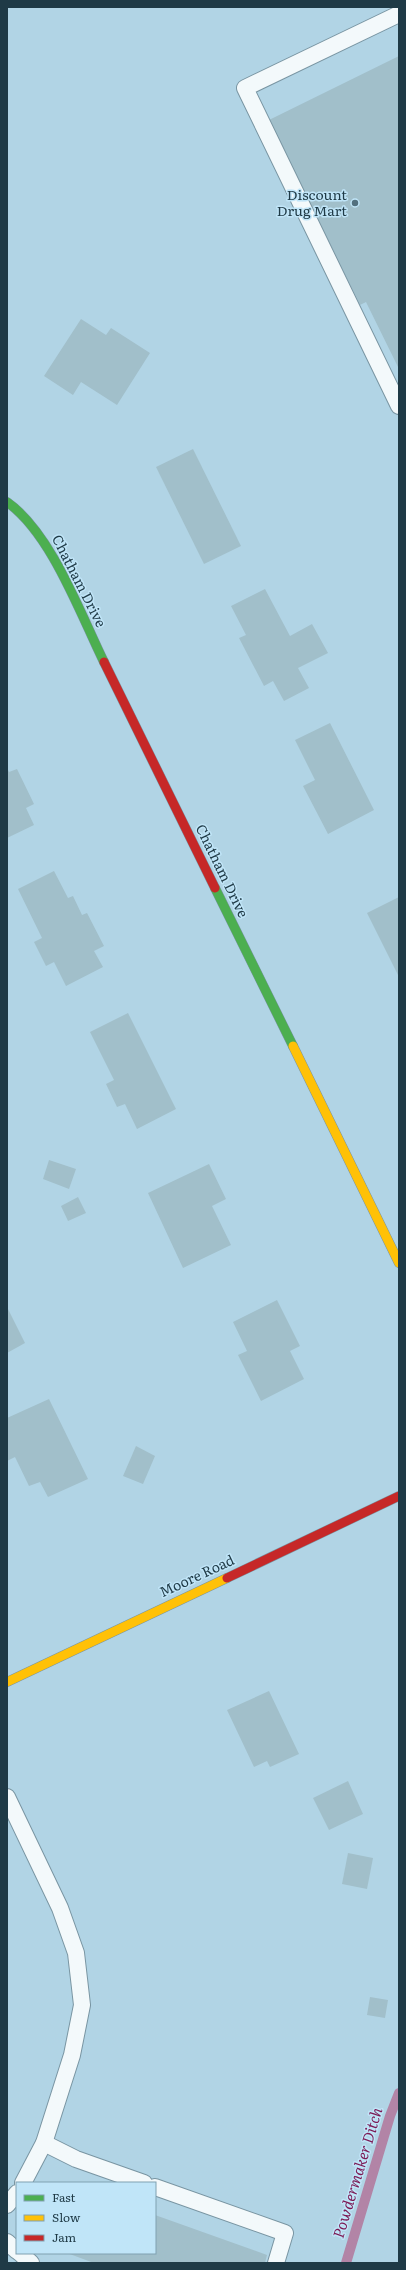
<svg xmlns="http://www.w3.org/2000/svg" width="406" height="2270" font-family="Literata,serif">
<rect width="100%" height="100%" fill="#b1d4e5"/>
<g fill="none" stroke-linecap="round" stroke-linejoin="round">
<path stroke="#b284a6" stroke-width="10" d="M346,2263L390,2116L399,2093"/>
</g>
<g fill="#a1bfca">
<path d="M399,56V369L366,302L360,305L269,120Z"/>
<path d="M81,319L106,335L111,328L150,353L117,405L81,382L73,395L44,376Z"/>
<path d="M193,449L241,546L204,564L156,467Z"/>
<path d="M265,589L290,636L312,624L328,653L298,668L309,688L284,701L273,681L264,686L239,638L246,635L231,606Z"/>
<path d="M330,723L374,810L328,834L303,786L315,780L295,740Z"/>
<path d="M7,768L9,772L17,769L34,804L26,808L34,825L7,838Z"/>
<path d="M54,871L68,898L73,896L82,915L87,913L104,946L94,951L103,967L66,986L54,962L46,966L34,942L42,938L18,889Z"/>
<path d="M399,897V977L367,913Z"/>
<path d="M128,1013L176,1109L137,1129L125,1104L117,1107L106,1084L114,1080L90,1032Z"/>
<path d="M49,1160L76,1169L69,1189L43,1179Z"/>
<path d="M209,1164L226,1199L212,1206L231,1245L183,1268L148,1193Z"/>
<path d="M78,1197L86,1213L68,1221L61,1206Z"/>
<path d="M277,1300L300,1346L290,1351L304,1379L261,1401L238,1355L247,1351L233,1322Z"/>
<path d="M7,1307L25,1343L7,1353Z"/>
<path d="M49,1399L88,1479L48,1497L40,1482L29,1486L15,1457L7,1461V1418Z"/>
<path d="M136,1446L155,1456L143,1484L123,1476Z"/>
<path d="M269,1691L299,1754L270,1767L267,1761L254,1767L227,1710Z"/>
<path d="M348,1781L363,1814L329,1830L313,1798Z"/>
<path d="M348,1853L373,1858L367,1889L342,1884Z"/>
<path d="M370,1997L388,2000L385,2018L367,2015Z"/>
<path d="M155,2215L267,2255L265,2263H94L67,2253H155Z"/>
</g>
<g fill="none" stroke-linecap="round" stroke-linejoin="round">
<g stroke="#7995a2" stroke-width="18">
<g id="lane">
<path d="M399,14L245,88L399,406"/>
<path d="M7,1797L60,1908L76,1953L82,2005L72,2055L44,2143L23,2183"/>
<path d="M44,2143L76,2159L144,2183"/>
<path d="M155,2187L285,2233L276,2263"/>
<path d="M7,2205L17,2193"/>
<path d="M7,2242L17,2251"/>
<path d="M20,2253L31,2263"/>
</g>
</g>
<g stroke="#7995a2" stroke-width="10">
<g id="fast">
<path d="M7,502C51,533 80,613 104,662"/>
<path d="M215,888L293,1046"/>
</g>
</g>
<g stroke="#7995a2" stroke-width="10">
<g id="slow">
<path d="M293,1046L399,1263"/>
<path d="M7,1682L227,1578"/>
</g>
</g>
<g stroke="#7995a2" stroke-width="10">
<g id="jam">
<path d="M104,662L215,888"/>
<path d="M227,1578L399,1496"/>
</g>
</g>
<use href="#lane" stroke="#f3f9fb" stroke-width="16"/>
<use href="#fast" stroke="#4caf50" stroke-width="9"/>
<use href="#slow" stroke="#ffc107" stroke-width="9"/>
<use href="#jam" stroke="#c62828" stroke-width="9"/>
</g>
<circle fill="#52707e" stroke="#c0e5f8" stroke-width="1.5" cx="355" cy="203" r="4"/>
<g text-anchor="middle" stroke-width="3" stroke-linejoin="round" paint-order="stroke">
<g font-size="14" fill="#1f3a46" stroke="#c0e5f8" text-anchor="end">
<text x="347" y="200">Discount<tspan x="347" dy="16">Drug Mart</tspan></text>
</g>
<g font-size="14" fill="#1f3a46" stroke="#c0e5f8">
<text transform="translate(79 581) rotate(63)" y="5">Chatham Drive</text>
<text transform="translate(222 871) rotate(64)" y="5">Chatham Drive</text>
<text transform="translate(197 1576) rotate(-25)" y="5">Moore Road</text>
</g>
<g font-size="15" font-style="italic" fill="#7b1853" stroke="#c0e5f8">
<text transform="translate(358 2173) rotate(-73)" y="5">Powdermaker Ditch</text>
</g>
</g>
<rect width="406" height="2270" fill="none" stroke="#1f3a46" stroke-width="16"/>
<rect x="16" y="2182" width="140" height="72" fill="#c0e5f8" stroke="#80a1b1"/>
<rect x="24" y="2195" width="20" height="6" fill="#4caf50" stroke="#80a1b1"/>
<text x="52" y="2202" font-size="12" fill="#1f3a46">Fast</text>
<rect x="24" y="2215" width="20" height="6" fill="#ffc107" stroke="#80a1b1"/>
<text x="52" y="2222" font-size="12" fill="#1f3a46">Slow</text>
<rect x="24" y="2235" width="20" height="6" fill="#c62828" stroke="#80a1b1"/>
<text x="52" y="2242" font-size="12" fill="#1f3a46">Jam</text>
</svg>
